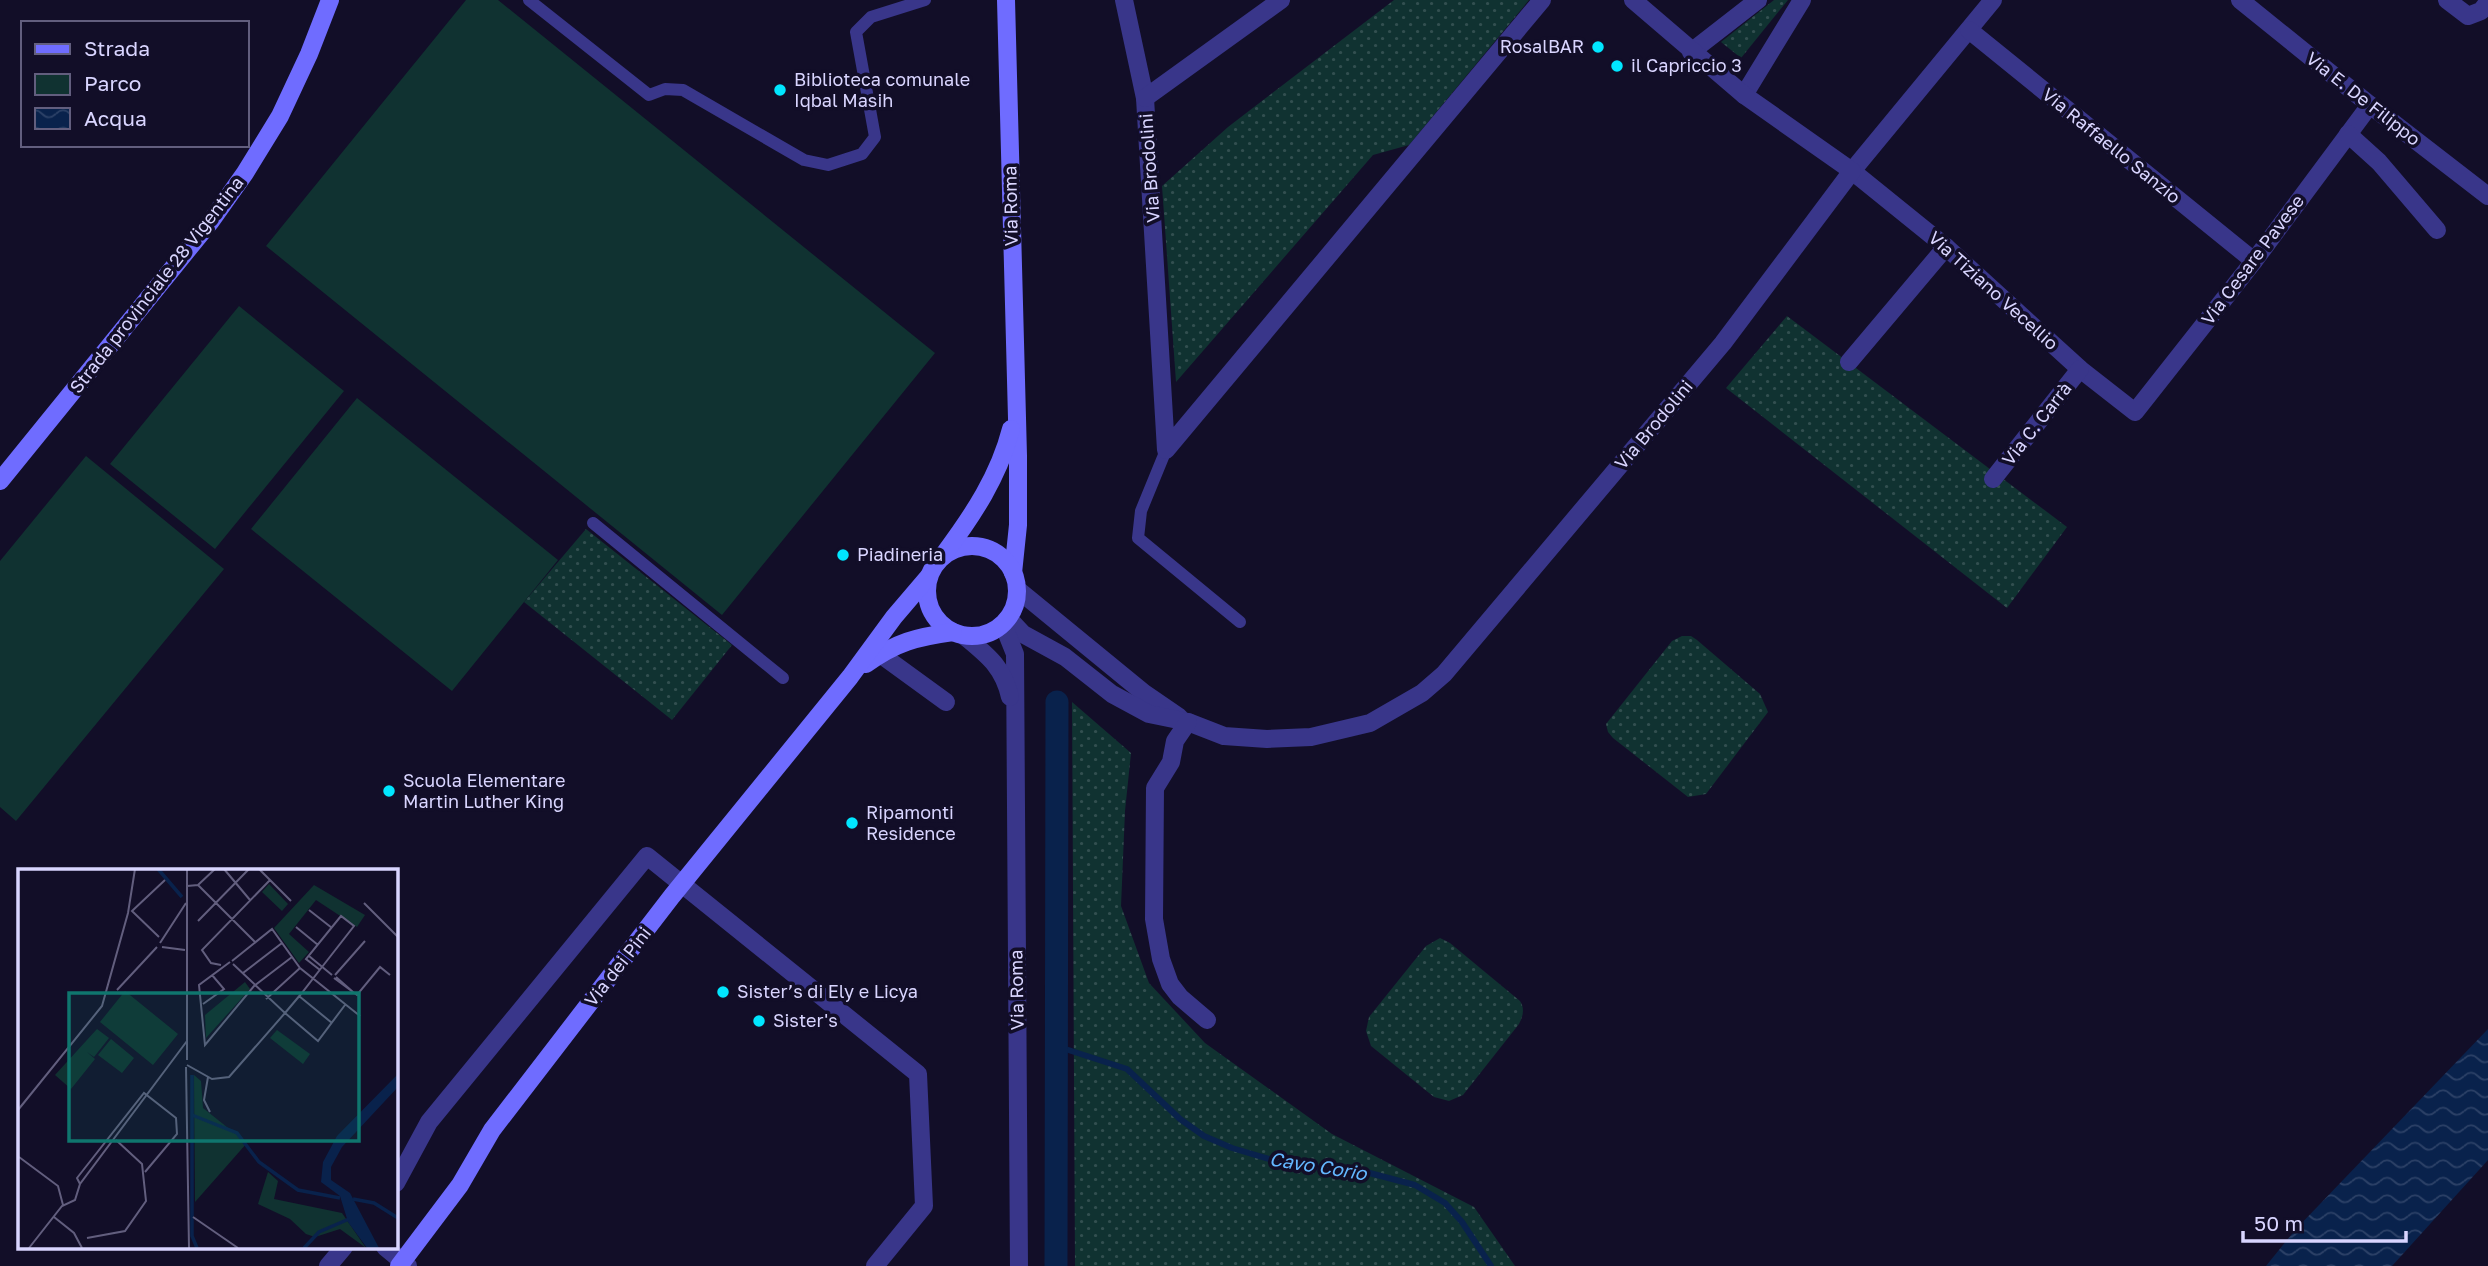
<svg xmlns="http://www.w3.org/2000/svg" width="2488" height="1266" font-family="'Golos Text',sans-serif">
<defs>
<pattern id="green-dots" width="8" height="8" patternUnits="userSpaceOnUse" patternTransform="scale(1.75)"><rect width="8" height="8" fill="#103231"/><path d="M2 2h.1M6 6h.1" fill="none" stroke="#324f50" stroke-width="1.8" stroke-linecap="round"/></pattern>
<pattern id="water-waves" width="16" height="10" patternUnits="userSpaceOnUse" patternTransform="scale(1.75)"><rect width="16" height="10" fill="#09224c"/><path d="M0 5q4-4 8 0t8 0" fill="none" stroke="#2c4167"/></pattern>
</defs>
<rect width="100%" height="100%" fill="#120e28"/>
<g fill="url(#green-dots)">
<path d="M1394,0H1529L1409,145L1373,155L1176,382L1162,186L1228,127Z"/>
<path d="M1774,0H1788L1741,58L1721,42Z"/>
<path d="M1787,316L2067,527L2007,608L1726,388Z"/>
<path d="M586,529L732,645L672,720L524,602Z"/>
<path d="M1682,636H1691L1697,640L1760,694L1768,712L1706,794L1688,797L1613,738L1608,732L1606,724L1672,641Z"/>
<path d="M1072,702L1131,753L1125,811L1121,906L1149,983L1205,1043L1332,1134L1474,1207L1515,1266H1075Z"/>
<path d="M1440,938L1450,943L1520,1001C1525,1009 1523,1016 1519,1024L1463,1095L1449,1101L1434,1097L1371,1046L1366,1031L1369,1017L1426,946Z"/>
</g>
<g fill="#103231">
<path d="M466,0H498L935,353L722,615L266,246Z"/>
<path d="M239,306L344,391L215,549L110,464Z"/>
<path d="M357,398L558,560L452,691L251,529Z"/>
<path d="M86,456L224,569L16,821L0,807V561Z"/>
</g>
<path fill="url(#water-waves)" d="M2488,1029V1160L2392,1266H2266L2296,1229Z"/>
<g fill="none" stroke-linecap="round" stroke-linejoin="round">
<path stroke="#09224c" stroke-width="6" d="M1056,1046L1127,1069L1180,1119L1204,1136L1232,1148L1272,1160L1314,1167L1362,1171L1415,1185L1445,1203L1462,1222L1491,1266"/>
<path stroke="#09224c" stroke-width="23" d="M1056,1266L1057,702"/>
<g stroke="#39368a" stroke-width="12">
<path d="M529,0L649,95L665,89L683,90L804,160L828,165L862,154L875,137L856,32L871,17L925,0"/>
<path d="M1166,450L1141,511L1138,538L1240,622"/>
<path d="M593,523L783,678"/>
</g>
<g stroke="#39368a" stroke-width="18">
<path d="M1124,0L1145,98L1166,450L1542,0"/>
<path d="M1993,0L1852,171L1946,247L2080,369L2135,412L2254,261L2370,105"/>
<path d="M2240,0L2370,105L2488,196"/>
<path d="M2447,0L2468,16L2481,11L2488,2"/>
<path d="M1969,30L2254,261"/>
<path d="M1691,52L1758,0"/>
<path d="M1744,95L1802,0"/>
<path d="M1145,98L1281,0"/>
<path d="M2348,134L2379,162L2437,230"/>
<path d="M1849,362L1946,247"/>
<path d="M1993,479L2080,369"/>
<path d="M1017,589L1144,693L1179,717"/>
<path d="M1008,618L1023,634L1065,657L1112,694L1149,714L1188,722L1224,736L1267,739L1311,737L1370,723L1422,693L1444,674L1723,343L1852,171L1744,95L1633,0"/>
<path d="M1003,624L1015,654L1019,1266"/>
<path d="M963,635C987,655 1003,666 1010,697"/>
<path d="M880,654L946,702"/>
<path d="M1188,722L1175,741L1171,762L1155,788L1154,919L1161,959L1170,984L1180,997L1207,1020"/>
<path d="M396,1183L429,1122L647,856L918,1074L924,1206L875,1266"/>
<path d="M385,1247L408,1266"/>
<path d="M328,1266L344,1247"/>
</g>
<g stroke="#6f6cff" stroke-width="18">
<path d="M1006,0L1018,456V525L1013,573"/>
<path d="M0,481L211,221L245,173L280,116L309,54L330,0"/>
<circle cx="972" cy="591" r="45"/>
<path d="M944,554C973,515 999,476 1011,429"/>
<path d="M866,664C896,642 917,637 953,632"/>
<path d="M399,1266L460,1185L492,1130L672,896L850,677L894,617L929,576"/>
</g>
</g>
<g fill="#01e6ff" stroke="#120e28" stroke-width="2.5">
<circle cx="1598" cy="47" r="7"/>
<circle cx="1617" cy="66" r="7"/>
<circle cx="780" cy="90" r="7"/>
<circle cx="843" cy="555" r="7"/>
<circle cx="389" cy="791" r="7"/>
<circle cx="852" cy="823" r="7"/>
<circle cx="723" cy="992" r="7"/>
<circle cx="759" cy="1021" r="7"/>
</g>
<g text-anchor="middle" stroke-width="7" stroke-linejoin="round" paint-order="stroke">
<g font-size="18" fill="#d9d5ff" stroke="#120e28" text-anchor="start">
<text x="1584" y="53" text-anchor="end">RosalBAR</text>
<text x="1631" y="72">il Capriccio 3</text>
<text x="794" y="86">Biblioteca comunale<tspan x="794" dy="21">Iqbal Masih</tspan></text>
<text x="857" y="561">Piadineria</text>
<text x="403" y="787">Scuola Elementare<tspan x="403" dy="21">Martin Luther King</tspan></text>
<text x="866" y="819">Ripamonti<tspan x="866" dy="21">Residence</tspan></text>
<text x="737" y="998">Sister’s di Ely e Licya</text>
<text x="773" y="1027">Sister's</text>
</g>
<g font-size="18" fill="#d9d5ff" stroke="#120e28">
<text transform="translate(2363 99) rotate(38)" y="6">Via E. De Filippo</text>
<text transform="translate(2111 146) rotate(39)" y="6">Via Raffaello Sanzio</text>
<text transform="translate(1150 168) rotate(-94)" y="6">Via Brodolini</text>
<text transform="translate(1011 206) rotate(-91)" y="6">Via Roma</text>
<text transform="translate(2253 260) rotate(-53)" y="6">Via Cesare Pavese</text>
<text transform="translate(157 285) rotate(-52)" y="6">Strada provinciale 28 Vigentina</text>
<text transform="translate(1993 291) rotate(42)" y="6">Via Tiziano Vecellio</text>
<text transform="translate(2037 424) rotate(-52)" y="6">Via C. Carrà</text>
<text transform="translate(1654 425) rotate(-50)" y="6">Via Brodolini</text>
<text transform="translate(618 967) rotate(-52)" y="6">Via dei Pini</text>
<text transform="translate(1017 990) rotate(-91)" y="6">Via Roma</text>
</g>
<g font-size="19" font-style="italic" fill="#63b7ff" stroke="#120e28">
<text transform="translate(1318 1166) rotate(9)" y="7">Cavo Corio</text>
</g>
</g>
<g transform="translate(18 869)">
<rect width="380" height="380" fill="#120e28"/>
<path d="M251,15L270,35L264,42L244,23ZM296,16L347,46L339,58L298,31L271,65L291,83L281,94L256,59ZM227,113L232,120L188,169L187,146ZM259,161L292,185L285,195L252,169ZM176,206L183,212L185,239L229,274L177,333ZM250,303L260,312L256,330L324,344L348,379L322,360L297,368L288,365L272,350L240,335Z" fill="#103231"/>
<path d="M107,122L160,165L135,196L82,153ZM79,160L91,169L76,188L69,183L77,190L53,220L37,206ZM93,170L116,189L104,204L80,186Z" fill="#103231"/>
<path d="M380,205V218L324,278L313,298V311L332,324L361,379H349L330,353L322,327L303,313L305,293L319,267Z" fill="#09224c"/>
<path fill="none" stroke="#09224c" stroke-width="3.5" d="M140,0L164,28M174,206V367L179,379M174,246L219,264L241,293L280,321L322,329M335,330L356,334L380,349M286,379L301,363L331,350"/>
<path fill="none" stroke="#625e7e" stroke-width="2" d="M206,0L232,31M241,0L273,32M180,16L237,73M169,17L180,16L197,0M346,34L380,68M291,41L314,59M180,52L231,0M278,58L300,76M141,68L114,42L147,11M142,74L168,34M144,78L167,81M291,87L314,106M214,92L254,60L282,99L342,147M212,93L181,116L187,176L236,117L274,88M203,96L193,94L184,81L252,11M302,101L288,90L323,47L336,57L304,98L283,125L267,144L300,172L327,136M225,104L264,74M317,106L347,72M318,108L335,123M316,109L339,126L362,98L372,106M99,121L139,78M281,127L314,154M248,130L282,99M185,135L206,120L194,106M169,191V0M169,196L194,210L211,208L267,144L215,95M168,198L171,379M190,208L186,231L192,243M0,241L84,137L110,44L117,0M1,288L40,317L45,336M62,315L59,309L126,224L158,249L159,265L127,303M36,348L56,364L64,379M175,348L220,379M69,369L107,362L128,332L124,295L98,271M11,379L44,337L57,331L62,315L169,172"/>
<path fill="#0f766e" fill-opacity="0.15" stroke="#0f766e" stroke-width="3.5" d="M51,124H341V272H51Z"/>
<rect width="380" height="380" fill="none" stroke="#d9d5ff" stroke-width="3.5"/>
</g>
<rect x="21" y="21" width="228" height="126" fill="#120e28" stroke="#625e7e" stroke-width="2"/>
<rect x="35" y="44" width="35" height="10" fill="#6f6cff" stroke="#625e7e" stroke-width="2"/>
<text x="84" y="56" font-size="21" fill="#d9d5ff">Strada</text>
<rect x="35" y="74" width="35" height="21" fill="#103231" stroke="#625e7e" stroke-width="2"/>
<text x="84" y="91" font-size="21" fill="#d9d5ff">Parco</text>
<rect x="35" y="108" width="35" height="21" fill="url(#water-waves)" stroke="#625e7e" stroke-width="2"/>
<text x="84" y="126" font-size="21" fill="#d9d5ff">Acqua</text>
<path d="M2243 1231v10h163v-10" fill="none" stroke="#d9d5ff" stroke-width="3.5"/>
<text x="2254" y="1231" font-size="21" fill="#d9d5ff" stroke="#120e28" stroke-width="5" paint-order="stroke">50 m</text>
</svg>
